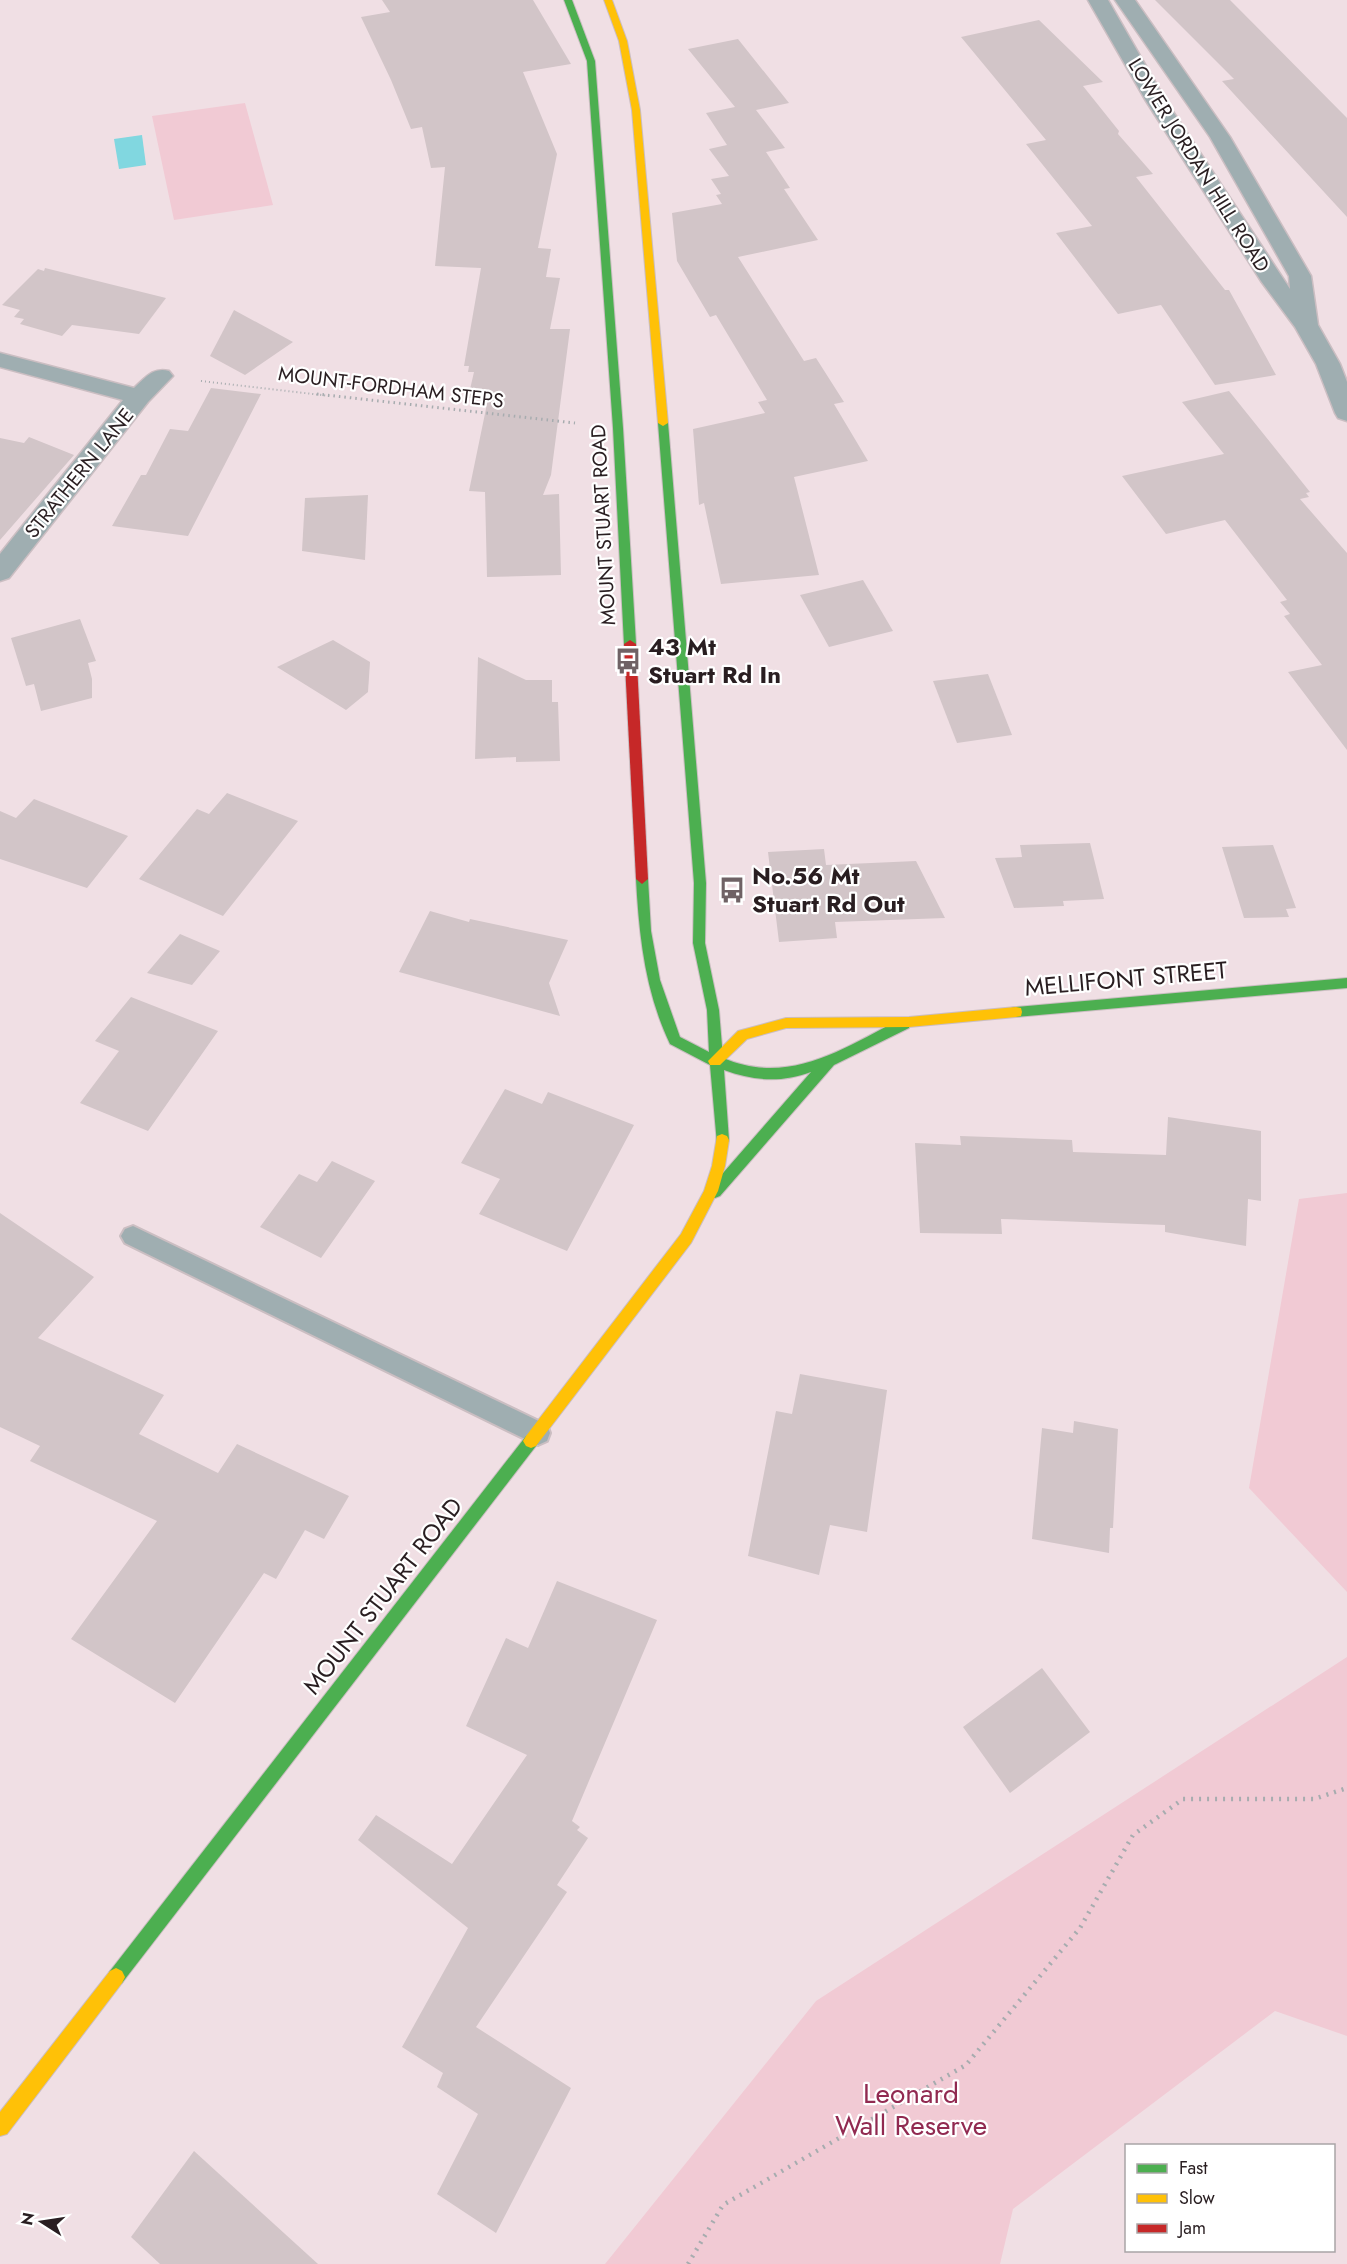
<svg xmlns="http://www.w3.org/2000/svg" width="1347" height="2264" font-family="Jost,sans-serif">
<rect width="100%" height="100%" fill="#f0dfe4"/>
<g fill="#f1cad4">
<path d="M245,103L273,205L174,220L152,116Z"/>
<path d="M1347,1193V1592L1249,1488L1299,1199Z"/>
<path d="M1347,1657V2036L1275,2011L1013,2209L1000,2264H605L816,2001Z"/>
</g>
<path fill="#81d7e0" d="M142,135L146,165L119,169L114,139Z"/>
<g fill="#d2c5c8">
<path d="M382,0H533L571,64L523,72L557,154L538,248L551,249L546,277L560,278L550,329H570L551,475L543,495L559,494L561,575L487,577L485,492L469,491L488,399L468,398L474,372H468L469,366H464L481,268L435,266L445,167L431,168L422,127L411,129L391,80L361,17L390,12Z"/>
<path d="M1155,0H1230L1347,118V217L1222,81L1234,79Z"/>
<path d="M1039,20L1103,82L1083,86L1119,131L1118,134L1153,174L1136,177L1225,290H1229L1276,375L1215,385L1161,305L1118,314L1056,233L1092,226L1026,144L1046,140L961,37Z"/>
<path d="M738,39L789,103L756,110L785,148L766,152L790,188L784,189L818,240L738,257L804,361L816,358L844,402L834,404L868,461L794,477L819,575L721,584L704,503L699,505L693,429L765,413L758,402L767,400L716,315L710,317L677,261L672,213L722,204L716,195L721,194L711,179L729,176L709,149L727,145L706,113L735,107L688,49Z"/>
<path d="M45,268L166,298L139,334L72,325L62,336L20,324L24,319L14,317L20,310L2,305L38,269L44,271Z"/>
<path d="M234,310L293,342L245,375L210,356Z"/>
<path d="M211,388L261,394L188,536L112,526L141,475H146L170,429L188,431Z"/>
<path d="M1229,391L1310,492L1306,493L1309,497L1300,499L1347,553V750L1288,672L1322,665L1284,616L1290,614L1280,602L1287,600L1225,520L1166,534L1122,476L1224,454L1182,402Z"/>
<path d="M29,437L74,455L0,540V438L24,443Z"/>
<path d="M368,495L365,560L302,551L305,498Z"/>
<path d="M863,580L893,631L829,647L800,595Z"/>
<path d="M80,619L96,661L88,663L92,679V698L41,711L34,684L26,686L11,638Z"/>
<path d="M333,640L370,662L368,692L346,710L277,667Z"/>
<path d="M478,657L526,680H552V702H558L560,761L516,762V757L475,759Z"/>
<path d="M988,674L1012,735L957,743L933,681Z"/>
<path d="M227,793L298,821L223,916L139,879L197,809L209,814Z"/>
<path d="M34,799L128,836L87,888L0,859V811L16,818Z"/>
<path d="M1090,843L1104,899L1063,901L1064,906L1014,908L995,858L1022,857L1020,845Z"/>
<path d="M1273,845L1296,908L1286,909L1289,917L1244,918L1222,847Z"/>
<path d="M824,849L826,865L916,861L945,918L835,922L837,938L779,942L768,852Z"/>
<path d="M430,911L469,922L470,919L568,940L549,983L560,1016L399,972Z"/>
<path d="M180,934L220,951L192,985L147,973Z"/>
<path d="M131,997L218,1031L148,1131L80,1103L119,1051L95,1041Z"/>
<path d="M505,1089L542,1104L548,1092L634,1125L567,1251L479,1214L500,1179L461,1163Z"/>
<path d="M1168,1117L1261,1131V1201L1248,1199L1246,1246L1165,1232V1225L1001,1219L1002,1234L920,1233L915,1143L961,1145L960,1136L1072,1140L1073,1152L1166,1155Z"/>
<path d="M332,1161L375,1181L321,1258L260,1227L299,1174L317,1182Z"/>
<path d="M0,1213L94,1277L38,1338L164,1395L139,1434L218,1473L237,1444L349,1496L324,1539L305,1530L276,1579L264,1573L175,1703L71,1639L157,1521L30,1461L40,1446L0,1427Z"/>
<path d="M800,1374L887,1390L867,1532L830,1525L819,1575L748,1556L776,1411L792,1414Z"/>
<path d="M1074,1421L1118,1429L1113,1528H1110L1109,1553L1032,1539L1042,1428L1073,1433Z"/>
<path d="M557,1581L657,1620L572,1821L580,1827L577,1830L588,1838L557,1885L567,1892L476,2027L571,2088L496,2233L437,2194L478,2114L437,2087L443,2073L402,2047L468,1928L358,1840L376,1815L452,1864L527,1755L466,1726L506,1638L528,1648Z"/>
<path d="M1042,1668L1090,1732L1010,1793L963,1727Z"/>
<path d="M194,2151L318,2264H160L131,2237Z"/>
</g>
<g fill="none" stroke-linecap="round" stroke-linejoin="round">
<g stroke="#cbbec2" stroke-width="4">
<path id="lane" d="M133,1226L547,1425L550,1433L547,1441L538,1445L529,1441L125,1243L121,1236L125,1229Z"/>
</g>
<g stroke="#cbbec2" stroke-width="3">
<g id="street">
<path d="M1088,0H1108L1166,101L1290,289L1289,276L1210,137L1115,0H1135L1230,137L1311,276L1318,325L1340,364L1347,382V421L1338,418L1335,413L1316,364L1295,327L1261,281L1146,101Z"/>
<path d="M0,353L134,388C146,377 153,367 169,371L173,376L148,402L9,578L0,581V554L123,400L0,367Z"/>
</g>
</g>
<g stroke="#cbbec2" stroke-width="2">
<g id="fast">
<path d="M564,0H572L595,61L623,428L636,644L630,648L624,644L613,428L587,61Z"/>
<path d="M663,420L668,423L706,883L705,943L719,1010L723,1058C789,1086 842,1049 899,1020H909L910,1024L909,1028L834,1065L720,1196L715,1198L710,1196L708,1192L710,1188L811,1072C781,1083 754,1081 724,1070L729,1140L727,1144L722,1146L717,1144L710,1065L670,1044C645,992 639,935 636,879L642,874L648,879L651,931L660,980L680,1037L709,1052L707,1010L693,943L694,883L658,423Z"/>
<path d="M1347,978V988L1016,1017L1011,1016L1010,1012L1011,1008L1016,1007Z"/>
<path d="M531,1434L536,1436L539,1441L536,1446L122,1983L116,1986L110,1983L107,1977L110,1971L526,1436Z"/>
</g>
</g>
<g stroke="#cbbec2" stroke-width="2">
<g id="slow">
<path d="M604,0H612L627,41L640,110L668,423L663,426L658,423L632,110L619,41Z"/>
<path d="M1016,1007L1021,1008L1022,1012L1021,1016L1016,1017L909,1027L786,1028L747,1039L720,1065H710L708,1061L738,1031L786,1018L909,1017Z"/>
<path d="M722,1134L727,1136L729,1140L725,1166L718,1191L691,1243L536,1446L531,1448L526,1446L523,1441L526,1436L681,1234L704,1191L712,1166L717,1136Z"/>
<path d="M116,1968L122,1971L125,1977L122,1983L7,2134L0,2136V2112L110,1971Z"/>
</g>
</g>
<g stroke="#cbbec2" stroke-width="2">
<path id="jam" d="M630,640L636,644L648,879L642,884L636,879L624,644Z"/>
</g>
<path stroke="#a7acaf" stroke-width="2" stroke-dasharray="1 3" stroke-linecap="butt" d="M201,381L330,396"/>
<path stroke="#a7acaf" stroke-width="3" stroke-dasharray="1.5 4" stroke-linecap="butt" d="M317,394L575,423"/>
<path stroke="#a7acaf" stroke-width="4.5" stroke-dasharray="2 6" stroke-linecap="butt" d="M688,2264L723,2205L966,2065L1080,1928L1133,1835L1183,1799H1314L1347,1788"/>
<use href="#lane" fill="#9faeb1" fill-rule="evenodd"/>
<use href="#street" fill="#9faeb1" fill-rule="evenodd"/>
<use href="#fast" fill="#4caf50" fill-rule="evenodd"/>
<use href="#slow" fill="#ffc107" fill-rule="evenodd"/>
<use href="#jam" fill="#c62828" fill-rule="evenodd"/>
</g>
<defs>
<g id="bus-bare" transform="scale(2.07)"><path d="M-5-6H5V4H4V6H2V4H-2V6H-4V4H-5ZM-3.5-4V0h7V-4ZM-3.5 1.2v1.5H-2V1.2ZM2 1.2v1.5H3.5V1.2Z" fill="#6f6265" stroke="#fff" stroke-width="2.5" paint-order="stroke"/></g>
</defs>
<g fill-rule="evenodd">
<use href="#bus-bare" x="628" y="661"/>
<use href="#bus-bare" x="732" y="890"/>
</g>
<g text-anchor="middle" stroke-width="4.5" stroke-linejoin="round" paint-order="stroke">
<g font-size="20" fill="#291e21" stroke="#fff">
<text transform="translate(1199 165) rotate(58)" y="7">LOWER JORDAN HILL ROAD</text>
<text transform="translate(391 387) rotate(7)" y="7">MOUNT-FORDHAM STEPS</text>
<text transform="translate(79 473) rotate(-51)" y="7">STRATHERN LANE</text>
<text transform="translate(603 525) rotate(-93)" y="7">MOUNT STUART ROAD</text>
</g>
<g font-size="24" font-weight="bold" fill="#291e21" stroke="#fff" text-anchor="start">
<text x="648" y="655">43 Mt<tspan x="648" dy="28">Stuart Rd In</tspan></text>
<text x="752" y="884">No.56 Mt<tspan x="752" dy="28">Stuart Rd Out</tspan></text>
</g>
<g font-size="24" fill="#291e21" stroke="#fff">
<text transform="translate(1126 979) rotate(-5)" y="8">MELLIFONT STREET</text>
<text transform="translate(383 1596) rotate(-52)" y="8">MOUNT STUART ROAD</text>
</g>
<g font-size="28" fill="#912a51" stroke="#fff">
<text x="911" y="2103">Leonard<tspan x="911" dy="32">Wall Reserve</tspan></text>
</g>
</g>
<rect x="1125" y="2144" width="210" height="108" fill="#ffffff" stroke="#a9a5a6" stroke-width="1.5"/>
<rect x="1137" y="2164" width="30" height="9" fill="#4caf50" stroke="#a9a5a6" stroke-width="1.5"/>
<text x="1179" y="2174" font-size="18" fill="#291e21">Fast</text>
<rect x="1137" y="2194" width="30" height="9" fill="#ffc107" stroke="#a9a5a6" stroke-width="1.5"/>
<text x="1179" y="2204" font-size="18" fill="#291e21">Slow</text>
<rect x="1137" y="2224" width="30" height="9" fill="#c62828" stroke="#a9a5a6" stroke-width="1.5"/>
<text x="1179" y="2234" font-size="18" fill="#291e21">Jam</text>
<g transform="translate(42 2222) rotate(282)" stroke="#ffffff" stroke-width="4.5" paint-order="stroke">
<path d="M0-4.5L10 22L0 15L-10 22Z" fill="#291e21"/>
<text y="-9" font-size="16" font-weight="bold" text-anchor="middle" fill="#291e21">N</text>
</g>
</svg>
